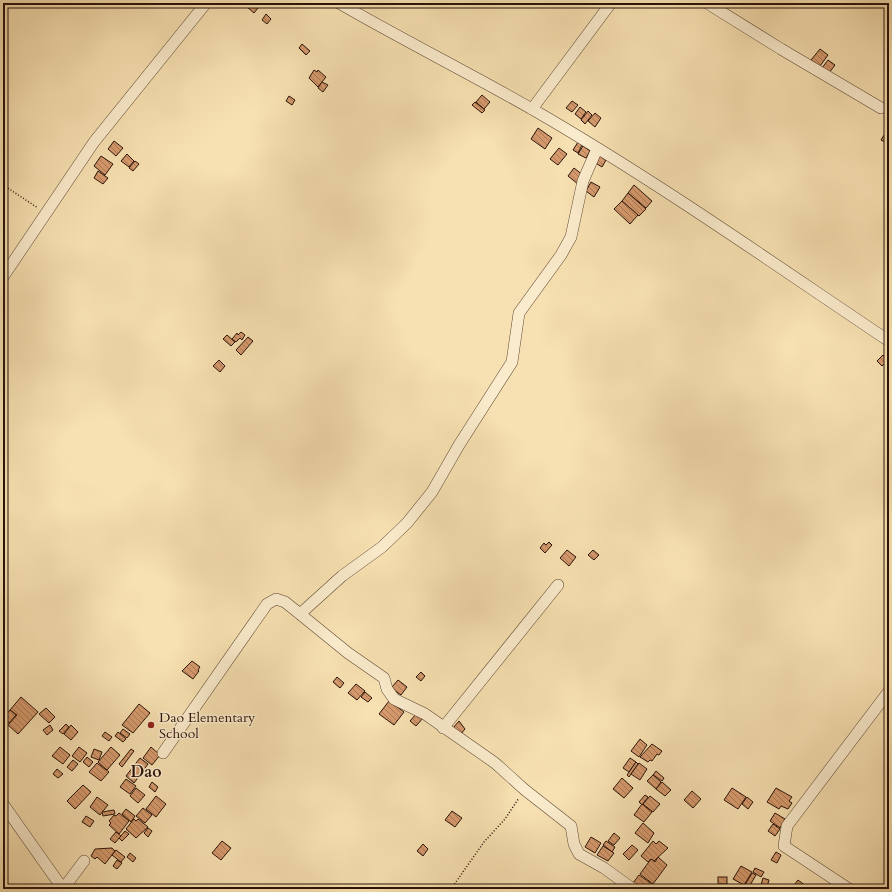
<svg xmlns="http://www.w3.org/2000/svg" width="892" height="892" font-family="Cardo,serif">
<defs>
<pattern id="building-back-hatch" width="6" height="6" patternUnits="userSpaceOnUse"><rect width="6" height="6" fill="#d69a6d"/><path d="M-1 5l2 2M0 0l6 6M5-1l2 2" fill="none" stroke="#ae7c58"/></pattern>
</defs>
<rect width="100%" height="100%" fill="#f7e0b1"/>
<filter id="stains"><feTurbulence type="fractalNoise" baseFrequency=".005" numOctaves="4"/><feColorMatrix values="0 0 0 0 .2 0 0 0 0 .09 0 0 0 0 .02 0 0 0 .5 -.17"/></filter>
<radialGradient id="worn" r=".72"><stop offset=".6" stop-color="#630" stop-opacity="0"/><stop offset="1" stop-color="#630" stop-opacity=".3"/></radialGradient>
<g fill="url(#building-back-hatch)" stroke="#291208">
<path d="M250,3L258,8L254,13L247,7Z"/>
<path d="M266,14L271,19L267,24L262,20Z"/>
<path d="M302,44L310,51L306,55L299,48Z"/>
<path d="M820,49L828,55L820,66L811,60Z"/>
<path d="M828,60L835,65L829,73L822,68Z"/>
<path d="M314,70L317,72L318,70L326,77L318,87L309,78Z"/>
<path d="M322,82L328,85L323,92L318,88Z"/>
<path d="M482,95L490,102L484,109L476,102Z"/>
<path d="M289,96L295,100L292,105L286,101Z"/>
<path d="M572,101L578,105L572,112L566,108Z"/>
<path d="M475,102L485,110L482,113L472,105Z"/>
<path d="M580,107L586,112L581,119L575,114Z"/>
<path d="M588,111L592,115L585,124L581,120Z"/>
<path d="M595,113L601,118L595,127L588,121Z"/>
<path d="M538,128L552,138L545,149L531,139Z"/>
<path d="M886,132L889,133L887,143L881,140Z"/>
<path d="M114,141L123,148L116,156L108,149Z"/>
<path d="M578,142L582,145L578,153L573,150Z"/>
<path d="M583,146L590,151L586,158L578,154Z"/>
<path d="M559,148L567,154L558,165L550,159Z"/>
<path d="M127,154L134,161L129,167L121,161Z"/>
<path d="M598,155L606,160L602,167L594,162Z"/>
<path d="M101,156L113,164L105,175L94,166Z"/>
<path d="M135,161L139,164L133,171L129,168Z"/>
<path d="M574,168L584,176L578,184L568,176Z"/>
<path d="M98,171L108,178L103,184L94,178Z"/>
<path d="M591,182L600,187L594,197L586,191Z"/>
<path d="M634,185L652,201L646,208L628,193Z"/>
<path d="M628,193L646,209L639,216L622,201Z"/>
<path d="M622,201L638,215L630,224L614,209Z"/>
<path d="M241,332L245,335L242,340L240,338L236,342L232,339L237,333L238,335Z"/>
<path d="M227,335L235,342L231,346L223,339Z"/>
<path d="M248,337L253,341L241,355L236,350Z"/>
<path d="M883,355L888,360L882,366L877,361Z"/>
<path d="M219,360L225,366L220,372L213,366Z"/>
<path d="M549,542L552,545L545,553L540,548L544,543L546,545Z"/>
<path d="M567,550L576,557L569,566L560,558Z"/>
<path d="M593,550L599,555L594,560L588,555Z"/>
<path d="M192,661L200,667L198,670L199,671L193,679L182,671Z"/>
<path d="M421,672L425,676L421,681L416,677Z"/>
<path d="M337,677L344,683L340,688L333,682Z"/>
<path d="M398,680L407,687L401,695L391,688Z"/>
<path d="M356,684L365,691L357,700L348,693Z"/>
<path d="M365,692L372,698L368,702L361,697Z"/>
<path d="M21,697L38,712L18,734L8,725L17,715L10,710Z"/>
<path d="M389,701L404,712L394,725L379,714Z"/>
<path d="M139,704L150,713L133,733L122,725Z"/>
<path d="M46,708L55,717L49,723L39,714Z"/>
<path d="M10,710L16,715L9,723L3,718Z"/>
<path d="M417,713L423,718L416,726L410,721Z"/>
<path d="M459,721L465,729L461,734L453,728Z"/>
<path d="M66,724L69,727L63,734L59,731Z"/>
<path d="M50,725L53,730L47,735L43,730Z"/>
<path d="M71,725L78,732L71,740L64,734Z"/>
<path d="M123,729L130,734L127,738L120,733Z"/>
<path d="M105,732L112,737L109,741L102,736Z"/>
<path d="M118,732L126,739L123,742L115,736Z"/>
<path d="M640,739L647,745L639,757L631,751Z"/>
<path d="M652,744L662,751L659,755L657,754L652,761L650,760L648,762L640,757Z"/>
<path d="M60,747L70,755L63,764L52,756Z"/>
<path d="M79,747L87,753L80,762L72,756Z"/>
<path d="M111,747L120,755L107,770L98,762Z"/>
<path d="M151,747L160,755L152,765L143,758Z"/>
<path d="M94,749L102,752L99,760L91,757Z"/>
<path d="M131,749L134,751L122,767L119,764Z"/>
<path d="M87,757L93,762L89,767L83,762Z"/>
<path d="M140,758L148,764L134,783L126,776Z"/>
<path d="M630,758L636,762L629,772L623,768Z"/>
<path d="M73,760L78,764L72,771L67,767Z"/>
<path d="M636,762L638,764L629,777L627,775Z"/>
<path d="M97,763L109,772L101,781L89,772Z"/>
<path d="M639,763L647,769L640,780L631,774Z"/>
<path d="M57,769L63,774L58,778L53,774Z"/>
<path d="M656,771L664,778L662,781L653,775Z"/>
<path d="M653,775L661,782L656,789L647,781Z"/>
<path d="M622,778L633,788L624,798L613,789Z"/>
<path d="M126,779L136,786L130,794L120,787Z"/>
<path d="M152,782L158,787L155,792L149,787Z"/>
<path d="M662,782L671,790L665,796L656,789Z"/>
<path d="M83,785L91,792L75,809L67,801Z"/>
<path d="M136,788L145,795L138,803L130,796Z"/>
<path d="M732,788L746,797L738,809L724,800Z"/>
<path d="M776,788L792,797L789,801L792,803L788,809L781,806L779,809L767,802Z"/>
<path d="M692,791L701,799L693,808L684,800Z"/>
<path d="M645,795L648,797L642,805L639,802Z"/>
<path d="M156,796L166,804L156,817L146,809Z"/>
<path d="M650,796L660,804L653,812L643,804Z"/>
<path d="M97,797L108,805L100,815L90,807Z"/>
<path d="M747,797L753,802L748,809L742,804Z"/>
<path d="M642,804L652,812L644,822L634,815Z"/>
<path d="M143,808L152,815L145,823L136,816Z"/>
<path d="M126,809L135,816L131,822L122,814Z"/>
<path d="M114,810L115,814L103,816L102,812Z"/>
<path d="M452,811L462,818L455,827L445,820Z"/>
<path d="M119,813L129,821L119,834L109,825L111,823L109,821L114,815L116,816Z"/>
<path d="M775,813L785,819L780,828L770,821Z"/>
<path d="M86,816L94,821L90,827L82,822Z"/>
<path d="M134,819L136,821L138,819L148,827L136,838L126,829Z"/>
<path d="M643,823L654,833L648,843L635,833Z"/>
<path d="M773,824L780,829L775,836L768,831Z"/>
<path d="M148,828L152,831L148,837L144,833Z"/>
<path d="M125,831L129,834L122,841L119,838Z"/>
<path d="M116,832L121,836L115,843L110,839Z"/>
<path d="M614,833L620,838L614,845L608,841Z"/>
<path d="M591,837L601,843L595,853L585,847Z"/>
<path d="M222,841L231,848L221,860L212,853Z"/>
<path d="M606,841L615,847L612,852L603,845Z"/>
<path d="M653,841L656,844L659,841L668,848L654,861L651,859L648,862L641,856Z"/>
<path d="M423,844L428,849L423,856L417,851Z"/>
<path d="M632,845L638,850L629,860L623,854Z"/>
<path d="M603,846L614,853L608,861L597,855Z"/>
<path d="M112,848L115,851L105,864L97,857L95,859L91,856L95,849Z"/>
<path d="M116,850L125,857L121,862L112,855Z"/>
<path d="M776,852L781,855L777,863L771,860Z"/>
<path d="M130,853L136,858L133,862L127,857Z"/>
<path d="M658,857L667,865L653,884L640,874L651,859L655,862Z"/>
<path d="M117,860L122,863L117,869L113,866Z"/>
<path d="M741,866L752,872L744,885L733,879Z"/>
<path d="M755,868L764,872L761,877L753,872Z"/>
<path d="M752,873L756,875L749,887L745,885Z"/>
<path d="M639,875L652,884L648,889H641L633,883Z"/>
<rect x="718" y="877" width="9" height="7"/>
<path d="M763,878L769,880L767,887L761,885Z"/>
<path d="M798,880L810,889H791Z"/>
</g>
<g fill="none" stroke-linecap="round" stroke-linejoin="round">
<g stroke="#5c4632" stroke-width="12">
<g id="minor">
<path d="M339,3C403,40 469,73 532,109C655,180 771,262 889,341"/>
<path d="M707,3L781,49L881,108"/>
<path d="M532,109L611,3"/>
<path d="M3,277L94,142L206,3"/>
<path d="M300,614L348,653L384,678L387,689L394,699L425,714L495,763L525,790L571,826L574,844L579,854L604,868L633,889"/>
<path d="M443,728L558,585"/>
<path d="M163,753L267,604L276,599L285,602L300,614L342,576L382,547L407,523L432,492L459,445L512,362L519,313L561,255L571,237L583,181L597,149"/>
<path d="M3,804L63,889"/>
<path d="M63,889L84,861"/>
<path d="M849,889L784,846L787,826L889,691"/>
</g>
</g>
<g stroke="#291208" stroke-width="1.5" stroke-dasharray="1 2" stroke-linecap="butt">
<path d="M3,185L38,208"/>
<path d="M451,889L484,842L505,819L519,798"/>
</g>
<use href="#minor" stroke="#faebcc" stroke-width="11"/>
</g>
<circle fill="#8f2418" stroke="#faebcc" stroke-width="1.5" cx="151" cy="725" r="4"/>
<g text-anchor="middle" stroke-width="3" stroke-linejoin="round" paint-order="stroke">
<g font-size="14" fill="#291208" stroke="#faebcc" text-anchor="start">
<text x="159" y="722">Dao Elementary<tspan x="159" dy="16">School</tspan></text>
</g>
<g font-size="16" font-weight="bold" fill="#291208" stroke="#faebcc">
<text x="146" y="777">Dao</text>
</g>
</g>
<rect width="892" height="892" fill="none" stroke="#f7e0b1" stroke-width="16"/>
<rect x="4" y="4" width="884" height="884" fill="none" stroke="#291208" stroke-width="2"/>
<rect x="8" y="8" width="876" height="876" fill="none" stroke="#291208"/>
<rect width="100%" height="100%" filter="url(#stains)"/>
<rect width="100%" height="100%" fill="url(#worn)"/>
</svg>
